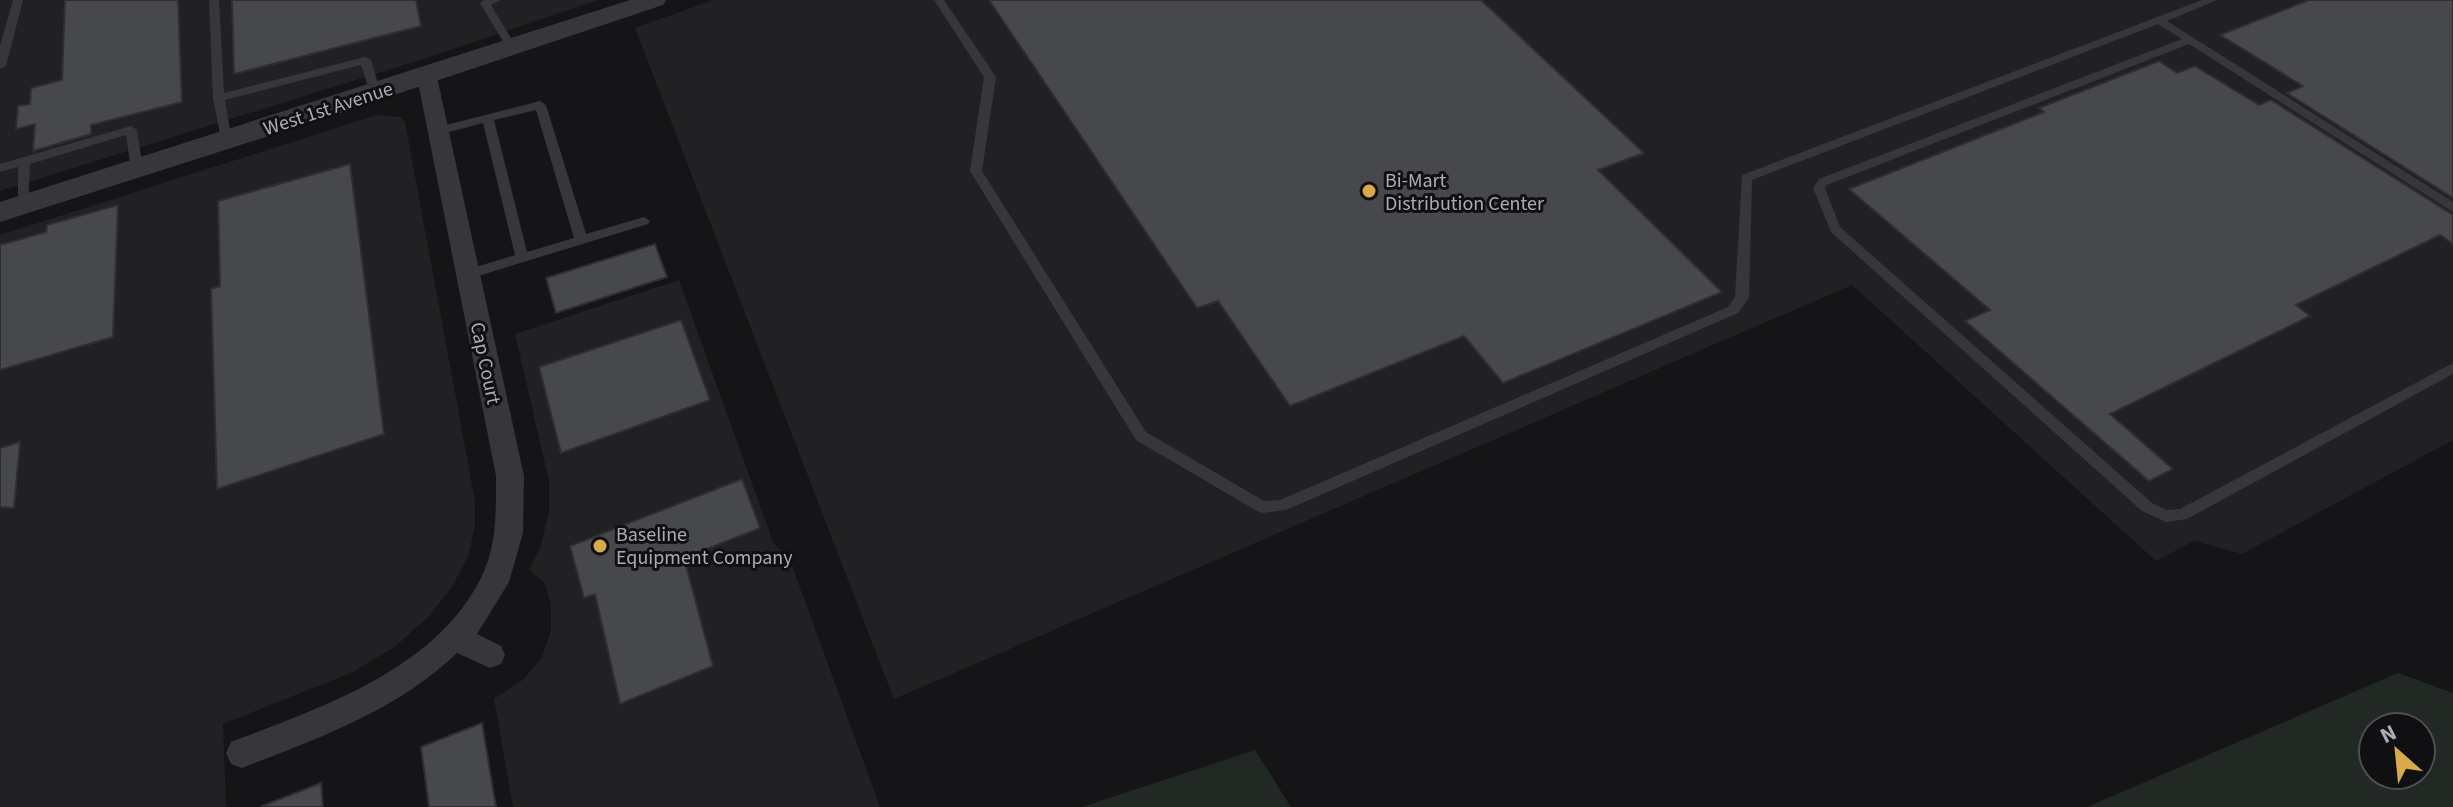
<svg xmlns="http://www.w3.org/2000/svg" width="2453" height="807" font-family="'Source Sans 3',sans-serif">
<rect width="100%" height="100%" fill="#151517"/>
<g fill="#212123">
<path d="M0,0H598L423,59L0,191Z"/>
<path d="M713,0H2453V440L2242,554L2194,541L2156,561L1852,285L894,699L635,28Z"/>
<path d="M377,115L400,117L405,122L475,501V526L468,556L452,587L428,617L396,646L353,672L223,724L226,807H0V235Z"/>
<path d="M679,280L773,542L790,560L880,807H513L494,699L524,679L542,657L551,630V605L545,583L529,570L541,545L549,512V481L515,334Z"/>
</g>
<g fill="#222823" fill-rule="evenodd">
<path d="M2398,673L2453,693V807H2087ZM2421,727V775H2373V727Z"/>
<path d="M1255,750L1291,807H1082Z"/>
</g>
<g fill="#47484c" stroke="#2f2f32" stroke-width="2">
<path d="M65,0H178L182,102L91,125V134L33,151L35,124L16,129L18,106L30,104L31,88L62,80Z"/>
<path d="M232,0H416L421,26L234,74Z"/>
<path d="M989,0H1481L1644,153L1598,170L1722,292L1503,383L1464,336L1290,406L1218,301L1197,308Z"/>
<path d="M2309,0H2453V198L2287,93L2303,86L2220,35Z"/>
<path d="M2159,61L2177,73L2195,66L2259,105L2271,100L2453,215V244L2440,235L2296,305L2310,316L2110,414L2173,469L2149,481L1965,321L1990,310L1849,189L2044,112L2039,108Z"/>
<path d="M350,164L384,434L217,489L211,289L220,286L218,201Z"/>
<path d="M118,205L113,337L0,370V245L46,232L47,225Z"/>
<path d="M655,244L667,277L556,313L546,278Z"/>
<path d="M681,320L710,400L561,453L539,367Z"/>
<path d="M20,442L14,508L0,507V448Z"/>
<path d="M742,479L760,528L684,558L713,666L620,704L595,594L584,598L570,546Z"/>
<path d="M482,723L496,807H429L421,747Z"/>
<path d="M321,783L323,807H262V806Z"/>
</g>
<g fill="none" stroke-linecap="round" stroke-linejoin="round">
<g fill="#37373b" fill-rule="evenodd">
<path d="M13,0H23L6,66L0,69V46Z"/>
<path d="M209,0H219L224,93L365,57L371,60L381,93L379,96H371L361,65L225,100L232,141L230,144H222L213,98Z"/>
<path d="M501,0L491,5L517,48L512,51L507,48L480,3L484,0Z"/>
<path d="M934,0H944L996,77L982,171L1146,432L1264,501L1280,500L1728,307L1735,297L1742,175L2202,0H2217L2167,21L2453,202V212L2189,44L1827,185L1825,188L1840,227L2152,503L2167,510L2180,509L2453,363V374L2187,519L2166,522L2142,511L1831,232L1813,188L1819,179L2182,39L2158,24L1752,180L1749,298L1738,313L1286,510L1262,513L1257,511L1136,440L970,171L984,77Z"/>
<path d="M540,101L546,105L586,234L644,217L650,221L648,224L468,279L463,277L462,274L463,271L515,255L483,123L438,135L432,131L434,128ZM536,110L574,238L527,252L494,120Z"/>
<path d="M131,126L137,130L143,169L141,172H133L131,169L126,135L30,164L28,207L24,208L18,204V167L0,172V164Z"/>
</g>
<path fill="#37373b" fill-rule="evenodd" d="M427,71L437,77L524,476L523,533L509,582L477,634L501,646L505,655L501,664L490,668L457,653C398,710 317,739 242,768L231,764L226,753L231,742C320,708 435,670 481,578C497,546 496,511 496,476L417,77Z"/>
<path fill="#37373b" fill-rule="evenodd" d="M630,0H666L663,5L325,118L0,222V202Z"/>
</g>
<g fill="#daa94a" stroke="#101012" stroke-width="3">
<circle cx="1369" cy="191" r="8"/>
<circle cx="600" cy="546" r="8"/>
</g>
<g text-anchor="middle" stroke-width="6" stroke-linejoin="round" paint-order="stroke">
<g font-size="20" fill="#a9adb5" stroke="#101012">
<text transform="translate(328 108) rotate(-18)" y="7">West 1st Avenue</text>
<text transform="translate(486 363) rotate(78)" y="7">Cap Court</text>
</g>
<g font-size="20" fill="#a9adb5" stroke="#101012" text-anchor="start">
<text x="1385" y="187">Bi-Mart<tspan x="1385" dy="23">Distribution Center</tspan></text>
<text x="616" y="541">Baseline<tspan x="616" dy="23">Equipment Company</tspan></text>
</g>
</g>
<g transform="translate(2397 751) rotate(333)"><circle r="38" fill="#101012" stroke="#4d4f53" stroke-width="2"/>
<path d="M0-6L14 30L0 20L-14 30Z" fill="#daa94a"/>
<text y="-12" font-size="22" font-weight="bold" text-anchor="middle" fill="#a9adb5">N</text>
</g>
</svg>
